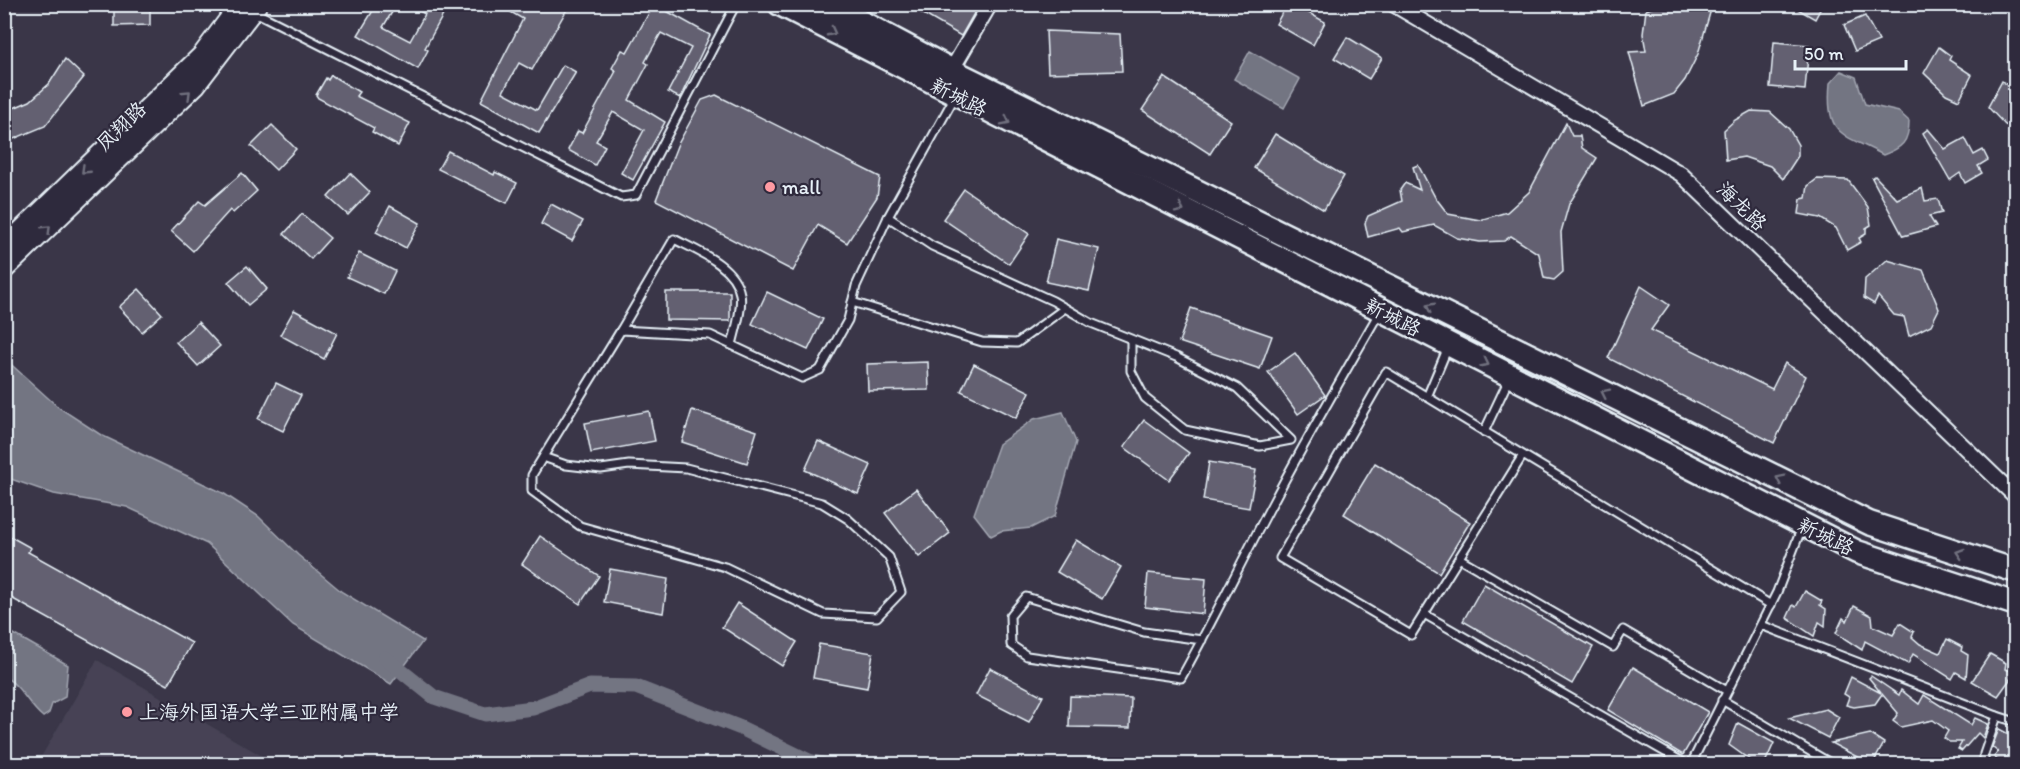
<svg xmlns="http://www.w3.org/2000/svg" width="2020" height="769" font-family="Itim,'LXGW WenKai TC',sans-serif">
<rect width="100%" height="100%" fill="#3a3648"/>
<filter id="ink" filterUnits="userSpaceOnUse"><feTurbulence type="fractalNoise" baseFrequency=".0167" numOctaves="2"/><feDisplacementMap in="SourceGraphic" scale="12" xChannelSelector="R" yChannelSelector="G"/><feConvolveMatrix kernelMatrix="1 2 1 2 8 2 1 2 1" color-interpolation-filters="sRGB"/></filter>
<g filter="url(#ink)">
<path fill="#464354" d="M97,660L276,764H37Z"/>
<g fill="#737482" stroke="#a2a6b1" stroke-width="1.5">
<path d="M1250,51L1300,79L1284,108L1234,79Z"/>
<path d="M1841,71L1856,77L1865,104L1899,112L1909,121C1909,142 1902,148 1883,155C1843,133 1825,137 1830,83Z"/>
<path d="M4,358L58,407L101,435L223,493L258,516L298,555L342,592L423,641L391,684L293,625L207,544L127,507L54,494L5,477Z"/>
<path d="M1063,412L1076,442L1055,516L1031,528L1001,531L991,536L974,514L999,444L1034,419Z"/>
<path d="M5,629L68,665L65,697L52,704L49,713L43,717C28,705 22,687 5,677Z"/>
</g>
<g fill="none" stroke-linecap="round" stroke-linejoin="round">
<path stroke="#737482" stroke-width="15" d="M385,658L434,697L485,714L533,708L590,686L636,687L741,728L809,761L822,764"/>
</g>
<g fill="#636171" stroke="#e8f1f8" stroke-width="1.5">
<path d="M122,4L150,6V25L114,26V7Z"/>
<path d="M377,4H397L383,27L410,41L425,14L407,4H449L425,48L428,50L418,69L358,35Z"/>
<path d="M497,4H570L532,70L519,63L503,92L537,110L563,65L576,72L539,133L481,101L523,19Z"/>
<path d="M654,4L710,35L680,98L668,92L691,48L661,33L645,62L648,64L629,100L665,122L633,180L621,173L644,130L613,112L596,141L605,146L595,165L568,150L578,131L582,133L616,71L612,68L622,50L627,52Z"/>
<path d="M906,4H970L977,8L961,36Z"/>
<path d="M1287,4H1293L1325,22L1313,45L1276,24Z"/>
<path d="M1661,4H1710V13L1698,54L1685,80L1674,94L1644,106L1629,52L1646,51L1643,34L1646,10Z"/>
<path d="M1789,4H1823L1815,19Z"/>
<path d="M1865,16L1879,41L1855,51L1844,25Z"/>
<path d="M1046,31L1120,34L1122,71L1048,73Z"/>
<path d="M1347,37L1382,58L1369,79L1334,58Z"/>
<path d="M1774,42L1809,45L1805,90L1770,87Z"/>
<path d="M1939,47L1951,56L1949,60L1972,75L1959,100L1946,94L1924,73Z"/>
<path d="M65,59L84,77L45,126L4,143V112L30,101L49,84Z"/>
<path d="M331,75L359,92L356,96L410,123L398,146L372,132L374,128L318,98L316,95L326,78L328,80Z"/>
<path d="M1164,77L1231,121L1210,154L1142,110Z"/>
<path d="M2002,81L2014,90L2009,104L2016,108V130L2005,125L1988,107Z"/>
<path d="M716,95L880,177L877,197L847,243L818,225L793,271L656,200L677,146L702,100Z"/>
<path d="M1751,111L1770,112L1789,129L1798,145V156L1783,179L1770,166L1744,157L1726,160L1724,130L1735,120Z"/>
<path d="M1566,123L1572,136H1580L1582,148L1597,158L1569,204L1561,232L1563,272L1554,280L1544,278L1539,254L1511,236L1504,241L1480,242L1457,238L1434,225L1403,232L1400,228L1368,237L1365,223L1368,216L1402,201L1400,190L1405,183L1420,190L1413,167L1418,165L1435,197L1448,214L1480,220L1507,212L1529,192Z"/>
<path d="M272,125L296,149L276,170L251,146Z"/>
<path d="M1928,129L1945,149L1965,138L1974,155L1983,150L1988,160L1978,166L1982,173L1965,183L1960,173L1950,180L1923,133Z"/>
<path d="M1275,134L1344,176L1324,210L1254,168Z"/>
<path d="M448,151L494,175L495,172L517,183L507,203L438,169Z"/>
<path d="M242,173L257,191L233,213L230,210L193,251L171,231L199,201L205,205Z"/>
<path d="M350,173L370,192L348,215L328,197Z"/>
<path d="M1875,176L1897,199L1922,188L1925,201L1938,199L1942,213L1929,216L1936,227L1903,236L1872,178Z"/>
<path d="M1817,179L1848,180L1868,207L1871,225L1866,228V234L1859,238L1861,242L1847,250L1836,228L1820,218L1799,214L1801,199L1806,198L1808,186Z"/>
<path d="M964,189L1029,234L1009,264L943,219Z"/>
<path d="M551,204L583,221L572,241L541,224Z"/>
<path d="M390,206L420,223L406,248L376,232Z"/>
<path d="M302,214L330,238L311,259L284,234Z"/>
<path d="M1056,239L1099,249L1089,291L1046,282Z"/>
<path d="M359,253L395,271L384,294L347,277Z"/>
<path d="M1887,260L1923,270L1939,309L1931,325L1909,336L1904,317L1894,315L1878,296L1874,304L1864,298L1865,279Z"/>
<path d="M247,266L267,289L248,305L228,282Z"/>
<path d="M1641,286L1669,305L1651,330L1772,389L1785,363L1806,376L1774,443L1608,358Z"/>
<path d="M139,289L162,314L142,332L119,307Z"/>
<path d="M666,292H730V321L666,320Z"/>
<path d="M767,292L823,319L808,350L752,324Z"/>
<path d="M1191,308L1272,336L1260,369L1179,342Z"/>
<path d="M294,310L337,333L324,359L280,335Z"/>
<path d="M198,322L220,346L198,366L176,342Z"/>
<path d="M1295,353L1325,395L1298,414L1268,372Z"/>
<path d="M928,362L929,390L868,391L867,364Z"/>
<path d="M974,364L1030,392L1016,418L961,391Z"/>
<path d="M276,383L301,395L283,431L258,419Z"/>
<path d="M692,410L757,431L747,463L682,442Z"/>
<path d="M649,411L655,441L591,453L585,423Z"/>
<path d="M1144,420L1189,453L1169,480L1124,447Z"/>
<path d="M818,441L871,465L858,494L805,470Z"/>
<path d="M1209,462L1256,470L1249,508L1203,500Z"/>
<path d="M1375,463L1470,522L1439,573L1344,514Z"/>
<path d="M916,489L950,533L919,557L885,513Z"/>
<path d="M4,533L31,548L28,552L192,643L168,685L4,594Z"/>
<path d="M540,536L599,576L580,604L522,564Z"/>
<path d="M1076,540L1121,567L1102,599L1057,572Z"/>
<path d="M610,569L668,579L663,613L604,602Z"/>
<path d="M1148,573L1206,579L1203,614L1145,607Z"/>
<path d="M1484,584L1593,647L1572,684L1463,621Z"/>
<path d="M1805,591L1822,601L1820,605L1826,609L1825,626L1819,622L1814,636L1787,618L1793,605L1796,607Z"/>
<path d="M737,603L797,642L782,666L722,627Z"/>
<path d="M1854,606L1872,616L1873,626L1893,635L1900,623L1914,632L1912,637L1920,644L1940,653L1947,639L1962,647L1961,651L1968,655L1966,678L1956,672L1952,679L1913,654L1908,664L1865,641L1862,650L1836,633L1843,618L1847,621Z"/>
<path d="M819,644L873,653L867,688L813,678Z"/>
<path d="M1990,654L2006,663L2005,669L2011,671V678L1998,696L1972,681Z"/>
<path d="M1633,667L1708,712L1683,755L1608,710Z"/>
<path d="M990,668L1043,696L1029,722L976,695Z"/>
<path d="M1871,676L1899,695L1901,690L1919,704L1924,695L1971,725L1975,718L1988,724L1983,738L1978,733L1962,751L1958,749L1962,742H1949L1944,738L1948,731L1933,720L1901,727L1893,721L1898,713L1882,694L1875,704L1854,707L1846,705L1849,697L1844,694L1851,677L1881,693L1869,678Z"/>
<path d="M1070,696L1131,698L1130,728L1069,727Z"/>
<path d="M1826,709L1839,717L1828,738L1789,718Z"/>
<path d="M1738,723L1774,743L1764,765H1757L1729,745Z"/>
<path d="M1999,729L2016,738V759L2000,762L1994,757L1998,752L1992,747Z"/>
<path d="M1870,734L1884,743L1872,765L1831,743Z"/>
</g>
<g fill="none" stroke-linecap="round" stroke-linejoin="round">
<g stroke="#e8f1f8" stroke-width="11">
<g id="service">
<path d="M253,11L621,197L636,195L736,4"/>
<path d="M888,217L932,246L1053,301L1091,323L1176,357L1237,388L1291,440L1260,446L1185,430L1145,398L1131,371V339"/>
<path d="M852,302L982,342L1017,343L1065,308"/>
<path d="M621,330L674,239C697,251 735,265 740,294C743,308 735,331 732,345"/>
<path d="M1427,397L1448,347"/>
<path d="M1484,432L1510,377"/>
<path d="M1523,455L1411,635L1280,558L1386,372L1523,455L1771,605"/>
<path d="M543,457L566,465L601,469L629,465L686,468L822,503L848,519L889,557L901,592L877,617L823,614L725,567L580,526L532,491V475L543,457L621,330L710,335L802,378L820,370L848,320L856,286L888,217L954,98"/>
<path d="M1459,558L1613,647L1623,630L1727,691"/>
<path d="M1424,614L1686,764"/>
<path d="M1761,625L1997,716L1984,754V764"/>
<path d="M1202,640L1144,632L1026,597L1010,616L1011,645L1027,656L1181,678C1213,621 1241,562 1272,504C1306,439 1343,376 1379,313"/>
<path d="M1722,700L1832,764"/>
<path d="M1997,716L2016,722"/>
<path d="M1691,764L1777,592L1802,527"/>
</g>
</g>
<g stroke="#e8f1f8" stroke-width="18">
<g id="minor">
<path d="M1393,4L1681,174L2016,497"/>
<path d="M948,76L990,4"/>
</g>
</g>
<g stroke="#e8f1f8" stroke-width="22">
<g id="tertiary">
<path d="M4,247L202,55L240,4"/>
<path d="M4,270L196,85L258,4"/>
</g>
</g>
<g stroke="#e8f1f8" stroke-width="27">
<g id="primary">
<path d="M780,4L1857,552L2016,604"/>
<path d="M827,4L951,70L1869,523L2016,571"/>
</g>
</g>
<use href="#service" stroke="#2f2a3d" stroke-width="7"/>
<use href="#minor" stroke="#2f2a3d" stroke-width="14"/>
<use href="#tertiary" stroke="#2f2a3d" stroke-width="18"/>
<use href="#primary" stroke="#2f2a3d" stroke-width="22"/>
</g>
<defs><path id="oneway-chevron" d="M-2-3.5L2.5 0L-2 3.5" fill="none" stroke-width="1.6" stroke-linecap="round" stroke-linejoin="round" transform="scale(1.5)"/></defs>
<g stroke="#70707e">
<use href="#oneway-chevron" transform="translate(832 32) rotate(28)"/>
<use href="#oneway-chevron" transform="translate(187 94) rotate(-44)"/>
<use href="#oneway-chevron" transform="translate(1006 121) rotate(27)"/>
<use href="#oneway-chevron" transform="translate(85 170) rotate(136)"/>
<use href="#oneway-chevron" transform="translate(1180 209) rotate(27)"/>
<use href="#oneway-chevron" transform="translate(47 229) rotate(-44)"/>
<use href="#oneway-chevron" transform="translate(1430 307) rotate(-154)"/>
<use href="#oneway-chevron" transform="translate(1485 363) rotate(27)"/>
<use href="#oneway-chevron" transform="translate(1605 393) rotate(-154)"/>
<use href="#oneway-chevron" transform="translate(1780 479) rotate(-154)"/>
<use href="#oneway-chevron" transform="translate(1960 553) rotate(-162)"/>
</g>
</g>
<g fill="#ff9aa2" stroke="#2f2a3d" stroke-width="2">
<circle cx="770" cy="187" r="6"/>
<circle cx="127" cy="712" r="6"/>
</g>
<g text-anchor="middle" stroke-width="4.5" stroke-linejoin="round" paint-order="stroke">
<g font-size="20" fill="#e8f1f8" stroke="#2f2a3d">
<text transform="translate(959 97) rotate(27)" y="7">新城路</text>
<text transform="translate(121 126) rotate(-44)" y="7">凤翔路</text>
<text transform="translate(1742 206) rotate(44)" y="7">海龙路</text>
<text transform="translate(1393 317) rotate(27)" y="7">新城路</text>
<text transform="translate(1826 536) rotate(26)" y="7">新城路</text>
</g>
<g font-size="20" fill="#e8f1f8" stroke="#2f2a3d" text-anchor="start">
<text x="782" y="194">mall</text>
<text x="139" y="719">上海外国语大学三亚附属中学</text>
</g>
</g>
<rect width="2020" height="769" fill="none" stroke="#2f2a3d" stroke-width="24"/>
<rect x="12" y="12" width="1996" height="745" fill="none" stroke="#e8f1f8" stroke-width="2" filter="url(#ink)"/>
<path d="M1795 60v9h111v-9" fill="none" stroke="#e8f1f8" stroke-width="3"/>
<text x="1804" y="60" font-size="18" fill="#e8f1f8" stroke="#2f2a3d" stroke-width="4.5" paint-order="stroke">50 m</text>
</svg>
